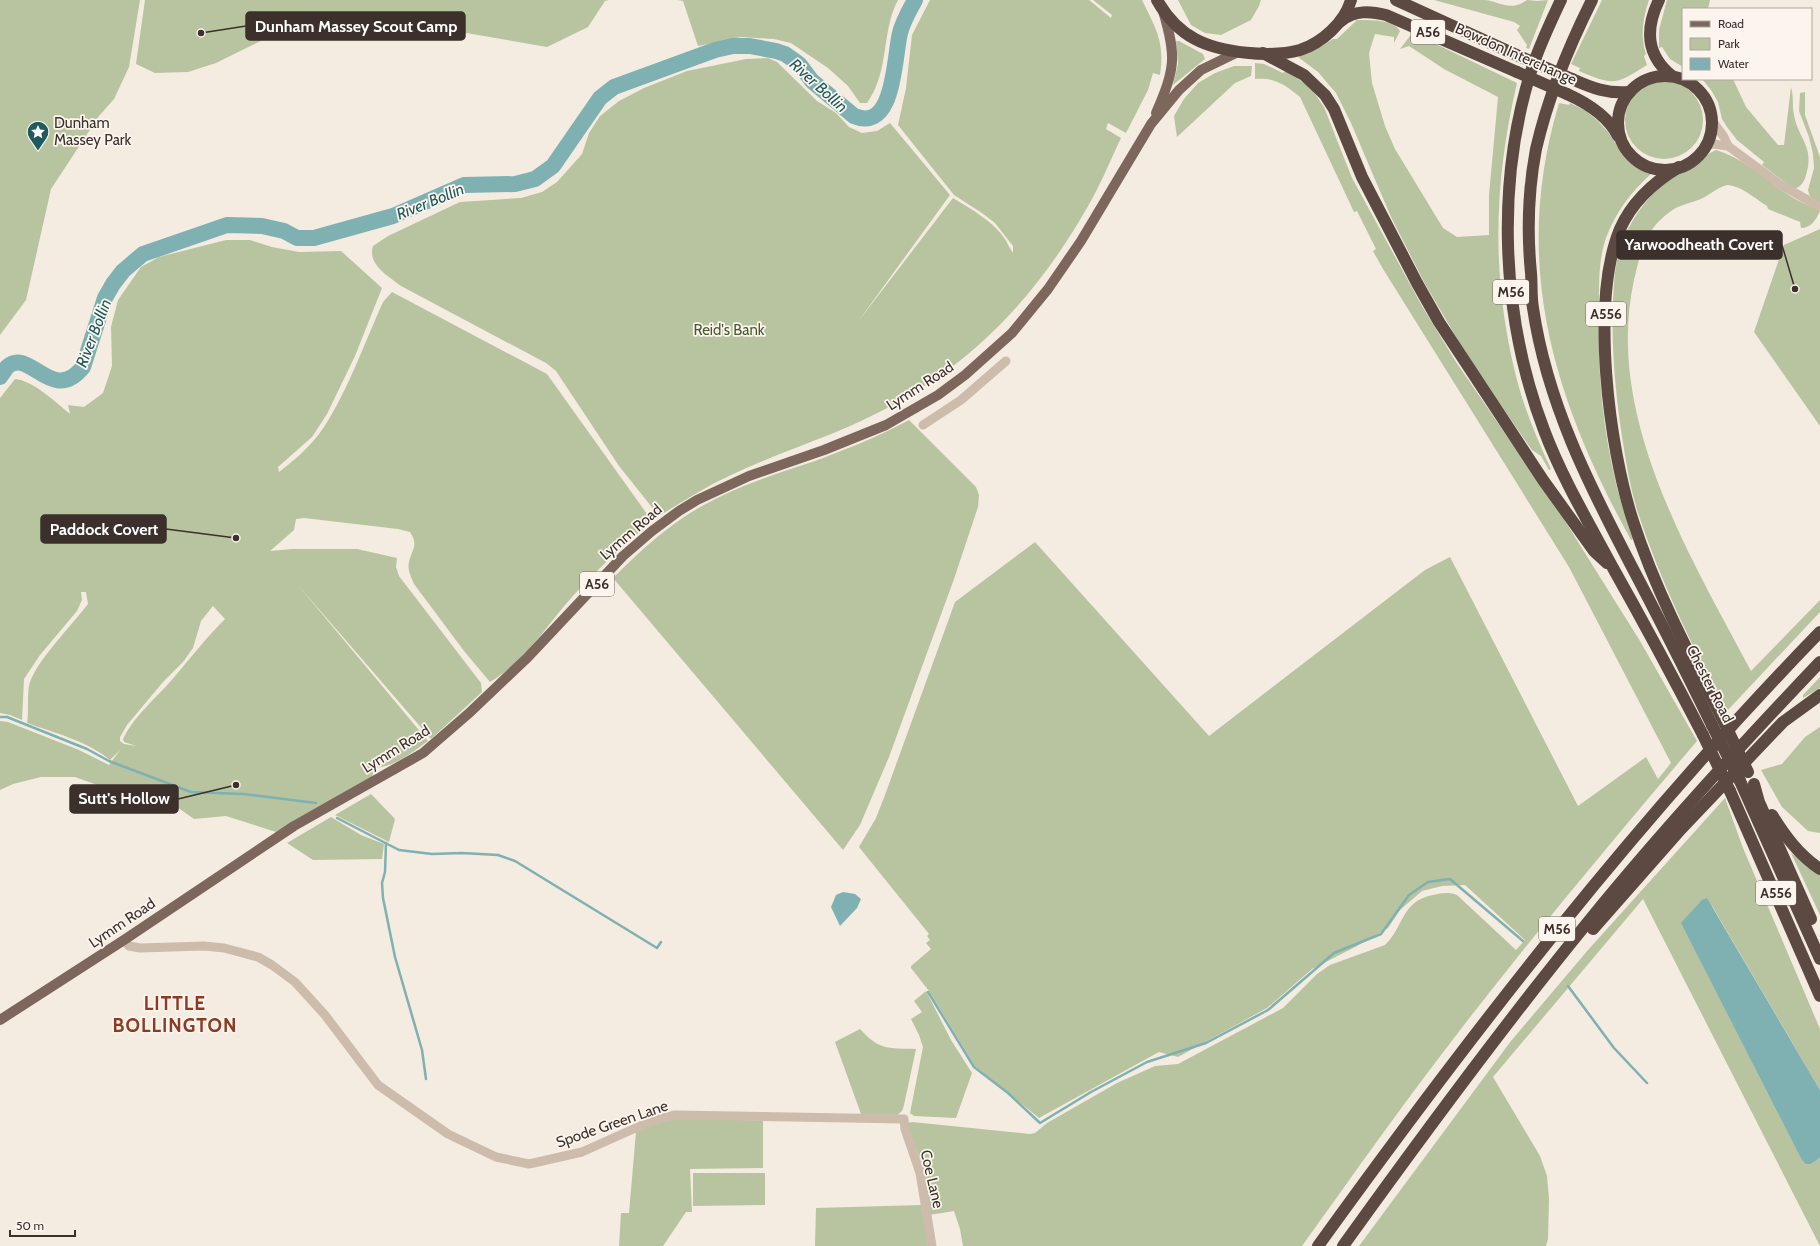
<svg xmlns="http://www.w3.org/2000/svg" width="1820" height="1246" font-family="Cabin,sans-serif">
<rect width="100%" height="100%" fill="#f4ebe1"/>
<g fill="#b8c4a0" fill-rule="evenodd">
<path d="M0,0H140L129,67L114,99L99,116L51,189L26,300L0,335Z"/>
<path d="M145,0H609L605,1L588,27L547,47L449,30L367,22H299L216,63L188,72L155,73L136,64Z"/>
<path d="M677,0H898C881,31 890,71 867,103H860L848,86L828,68L791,43L774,39L741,37L698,46L683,1Z"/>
<path d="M930,0H1089L1111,18L1112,15L1093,0H1142C1156,29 1165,42 1160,75L1153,73L1148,90L1126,133L1108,123L1106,129L1121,138C1110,161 1100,186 1087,208C1031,305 964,373 861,421C818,441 772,455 729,476C705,487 682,502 659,516L619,466L556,371L546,363L401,286C388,276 367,264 373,246L388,236L460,202L521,198L542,192L557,182L582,154L589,133L600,116L619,101L644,88L687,71L746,59L768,58L777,62L817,101L836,113L849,127L862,133L877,131L890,123L950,195L857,323L953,198C971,209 993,221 1005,239C1008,244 1010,249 1013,253V246L995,223L982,213L954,195L898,125L906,88L912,35Z"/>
<path d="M1178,0H1261L1259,6L1251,20L1221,35L1205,33L1191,25Z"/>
<path d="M1434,0C1451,0 1469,0 1485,0C1502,2 1509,12 1527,0L1537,1L1548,0L1529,49L1526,48L1527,45L1517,30L1520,26L1514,22Z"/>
<path d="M1602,0H1649C1643,18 1640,36 1646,54L1644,56L1647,65C1615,85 1615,86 1579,71L1580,68L1571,64Z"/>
<path d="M1667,0H1710L1708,9H1683V67L1670,59L1662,47L1659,48V30Z"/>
<path d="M1357,20C1369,20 1393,19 1400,31L1394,43V37L1375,34L1369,53L1372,83L1385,126L1395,149L1443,228L1457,237L1489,235V195L1498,97L1444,69L1409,46L1400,49L1410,36L1415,34L1517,83C1493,185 1491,282 1518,384C1526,413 1538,441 1551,469L1549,470L1541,456L1532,450L1500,404L1459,342L1424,282L1391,217L1351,123L1336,93L1318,72L1298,57L1317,49L1333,39H1337Z"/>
<path d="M1176,41H1179L1203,54L1205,59L1173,85L1178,64Z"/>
<path d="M1255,63L1264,64L1283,73L1286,71L1304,83L1315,94L1324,107L1352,178L1422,306L1456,362L1563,518L1640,641L1697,741C1618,834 1539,928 1464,1025C1408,1097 1355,1172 1302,1246H963L960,1229L954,1211L929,1215L922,1163L910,1134L908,1123L912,1122L1030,1134L1035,1133L1047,1123L1117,1083L1155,1066L1178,1064L1283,1008L1317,974L1330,965L1385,945C1404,927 1401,901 1433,895C1442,893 1449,892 1457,895L1516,950L1525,940L1465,885L1442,886L1422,891L1400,910L1388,928L1357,946L1312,969L1267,1008L1178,1057L1159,1052L1039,1118L975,1066L929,991L911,968V966L931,949L926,943L930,940L927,936L929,934L859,847L876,818L885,795L955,602L1035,542L1209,736L1425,570L1450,557L1578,806L1646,757L1658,779L1671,763L1569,567L1383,269L1373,251L1376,249L1357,211L1354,212L1300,97C1286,85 1274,77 1255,79Z"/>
<path d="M1234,66H1252L1251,76L1235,83L1177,137L1174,116L1184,99L1198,83L1215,73Z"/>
<path d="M1702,79H1733L1746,107L1778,145H1784L1791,87C1794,97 1792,106 1794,115C1798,139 1815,146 1806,175C1804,182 1801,187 1794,189L1762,165L1764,162L1737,140L1727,127L1722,119L1718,102L1711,90Z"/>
<circle cx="1664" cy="120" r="39"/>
<path d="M1805,92V115L1820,157V204L1811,198L1809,194L1808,190L1814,168L1813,154L1809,137L1799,111L1800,93Z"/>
<path d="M1559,103L1569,105L1570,103L1586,111L1597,120L1608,132L1623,154L1633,164L1653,172C1632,191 1616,211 1606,238C1598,261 1599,286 1599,310C1597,389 1606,465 1633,539L1631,540C1553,398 1511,263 1559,103Z"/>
<path d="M1716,150C1743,158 1761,176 1784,192C1795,200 1808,205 1820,211C1816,220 1811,228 1801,228L1800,222L1768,209L1767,206C1757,200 1745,189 1733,186C1733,186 1727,185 1727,185C1719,187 1710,194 1703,198C1694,202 1683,204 1674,209C1646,227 1641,250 1634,280C1604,416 1690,556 1751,671L1820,600V612L1727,711C1692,647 1660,580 1637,510C1631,490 1627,469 1624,449C1616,400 1611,351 1613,301C1614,281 1615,259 1623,240C1634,214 1652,190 1676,175C1681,171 1687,170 1693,166C1700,160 1707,154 1716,150Z"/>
<path d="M1820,229V426L1754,332L1784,245Z"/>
<path d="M226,240H250L272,247L299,252L341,251L382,288L355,356L327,414L312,437L278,467L279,472C295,460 313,444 324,427C348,390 365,342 383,302L392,292L547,374L652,521C625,545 597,569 572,597C547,625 524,663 490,682L464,651L414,584C411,577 407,569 409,562C412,548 419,546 410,532L398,529L304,518L296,519L294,530L270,551L292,549H357L397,558L396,567L399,576L481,683L482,692L431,739L298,585L428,741C411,753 396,766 375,768L371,779L276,832L226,816L194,819L170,802L114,791L75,777H41L13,784L0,790V721L8,722L79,750L109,765L120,750L110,760C87,741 55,733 27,723C29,711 27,698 29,686C33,664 74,623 88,604L86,592H81L82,600L77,611L40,655L24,679L22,720L10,715L0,713V398L15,379C32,380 57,403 70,414L68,405L84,407L103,393L112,366L111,327L118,300L141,267L159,257ZM213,606L225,619C207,637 192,656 176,675C158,697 135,714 123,739L124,742L136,746L124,744L120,741V737L127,725L163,682L183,662L193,648L201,621Z"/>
<path d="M909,420L976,487L979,495L978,507L954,579L889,757L860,825L843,850L613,578C640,551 668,525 702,506C736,487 772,475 809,463C843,451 877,437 909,420Z"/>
<path d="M1820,677V688L1803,698V695Z"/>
<path d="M1820,727V833L1808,831L1782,807L1761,770L1782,764L1805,737Z"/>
<path d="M371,794L395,819L389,842L335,815Z"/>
<path d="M1725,798L1743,848L1820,1029V1090L1711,904L1811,1164L1820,1158V1246L1643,899L1493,1077L1540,1156L1547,1176L1549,1199L1548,1239L1546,1246H1359L1511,1041L1588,950Z"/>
<path d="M331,817L361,835L384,844L382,859L313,860L287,843Z"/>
<path d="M1791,853L1820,874V915Z"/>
<path d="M926,991L951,1040L972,1073L956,1118L914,1116L910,1113L923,1047L919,1035L911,1019L922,1012L914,1001Z"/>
<path d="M860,1029C880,1051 889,1048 916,1049L904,1105L902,1111L897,1115L861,1114L835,1042Z"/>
<path d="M683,1117L763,1121V1168L690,1169L692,1212H686L663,1246H619L621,1213H629L636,1132L654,1124Z"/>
<path d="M693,1173H765V1205L693,1206Z"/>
<path d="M921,1205L929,1246H815L816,1208Z"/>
</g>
<g fill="#7fb0b2">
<path d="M843,892L855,894L861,899L857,908L840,926L831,907L836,895Z"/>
<path d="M1707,898L1820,1090V1158L1811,1164H1806L1802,1160L1681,923L1702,900Z"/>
</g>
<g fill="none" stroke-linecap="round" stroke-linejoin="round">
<g stroke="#7fb0b2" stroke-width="2.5">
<path d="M0,717H7L87,749L109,761L191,792L243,794L316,803"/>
<path d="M337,818L399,850L432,854L462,853L498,855L515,861L657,948L661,942"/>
<path d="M386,843L385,872L382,883L383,898L395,957L422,1050L426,1079"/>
<path d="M1568,986L1614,1048L1647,1083"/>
<path d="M928,992L974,1067L1008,1093L1040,1123L1091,1092L1147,1062L1206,1043L1268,1010L1334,953L1381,934L1409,895L1428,882L1450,879L1523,941"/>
</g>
<path stroke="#7fb0b2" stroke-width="16" d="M0,377C2,374 5,370 7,367C29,346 52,406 83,367L105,298L113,284L123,271L143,254L227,225L262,226L284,231L297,238H314L393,216L464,185L515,184L535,179L553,166L600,98L614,87L715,50L733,46H750L776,51L785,54L795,61L800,65L812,81L854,116C895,133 894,57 900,33C903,21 909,11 915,0"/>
<g stroke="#cdbbac" stroke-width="9">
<path d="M1711,119L1724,137L1728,146"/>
<path d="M1705,146L1713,144L1728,146L1781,185L1820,207"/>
<path d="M923,425L961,400L1006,361"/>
<path d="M124,940L129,946L140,948L204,946L224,948L258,957L272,965L295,982L325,1015L378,1085L448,1134L496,1157L529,1164L582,1152L649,1122L674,1115L904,1119L905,1129L920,1173L932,1246"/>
</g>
<g stroke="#7d675c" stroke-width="10">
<path d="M1156,113C1175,69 1177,57 1163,11"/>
<path d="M0,1020L124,940L294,826L423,753L468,714L528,657L623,556L652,531L679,511L697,500L749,476L824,450L886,425L938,395L965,375L1012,333L1048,289L1081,241L1151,124L1179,90L1201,70L1238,52"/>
</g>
<g stroke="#5c4a42" stroke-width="12">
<path d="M1157,0C1166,16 1178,30 1195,39C1221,53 1271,58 1300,50C1322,43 1345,22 1351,0"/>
<path d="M1396,0L1521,57"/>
<path d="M1561,0C1551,21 1541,43 1533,65C1495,181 1501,317 1544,430C1562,478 1589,523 1613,568C1644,623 1674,679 1703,735"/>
<path d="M1592,0C1568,48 1548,97 1536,149C1528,191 1527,232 1531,273C1532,285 1531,297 1533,308C1547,403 1589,485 1633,569C1660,620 1686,672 1712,725"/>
<path d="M1659,0C1645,29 1646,55 1672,76"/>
<path d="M1341,21C1355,10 1370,11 1386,15L1517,72"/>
<path d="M1263,53L1304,75L1325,95L1334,109L1362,177L1417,283L1439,322L1543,480L1594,551L1607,563"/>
<circle cx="1665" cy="123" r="47"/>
<path d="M1572,79C1592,88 1607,94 1630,92"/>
<path d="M1567,94C1587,103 1608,116 1618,136"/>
<path d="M1679,167C1654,182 1632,202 1620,229C1590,301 1609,448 1633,521C1655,589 1688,652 1721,716"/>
<path d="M1740,781L1820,959"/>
<path d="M1754,784L1759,802L1811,919"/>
<path d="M1730,791L1820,996"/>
<path d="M1772,815C1785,836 1799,855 1820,869"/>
<path d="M1593,929L1681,829L1783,722L1820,695"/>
<path d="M1318,1246C1473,1031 1635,822 1820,632"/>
<path d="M1343,1246C1422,1136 1502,1027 1588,922C1661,832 1740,746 1820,662"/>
</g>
<g stroke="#5c4a42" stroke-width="12">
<path d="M1521,57L1572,79"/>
<path d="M1517,72L1567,94"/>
<path d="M1721,716L1748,772"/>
<path d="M1712,725L1740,781"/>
<path d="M1703,735L1730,791"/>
</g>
</g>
<defs>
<g id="sight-pin" transform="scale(1.15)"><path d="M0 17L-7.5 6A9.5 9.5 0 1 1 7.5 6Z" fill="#1f5a5e" stroke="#fbf5ee"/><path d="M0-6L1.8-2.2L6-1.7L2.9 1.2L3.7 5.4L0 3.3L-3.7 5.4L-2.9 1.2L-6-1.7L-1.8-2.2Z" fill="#fff"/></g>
</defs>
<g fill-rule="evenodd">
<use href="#sight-pin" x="38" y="132"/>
</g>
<g text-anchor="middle" stroke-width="3.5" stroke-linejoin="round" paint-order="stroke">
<g fill="#fbf5ee" stroke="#756b66" stroke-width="1">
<rect x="1411" y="20" width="34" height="24" rx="3"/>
<rect x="1493" y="280" width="36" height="24" rx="3"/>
<rect x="1586" y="302" width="40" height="24" rx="3"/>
<rect x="580" y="572" width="34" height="24" rx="3"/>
<rect x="1756" y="881" width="40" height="24" rx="3"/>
<rect x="1539" y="917" width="36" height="24" rx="3"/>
</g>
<g font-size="14" font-weight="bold" fill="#3b302b">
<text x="1428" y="37">A56</text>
<text x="1511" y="297">M56</text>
<text x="1606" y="319">A556</text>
<text x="597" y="589">A56</text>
<text x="1776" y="898">A556</text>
<text x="1557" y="934">M56</text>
</g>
<g font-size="15" fill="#3b302b" stroke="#fbf5ee">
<text transform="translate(1516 54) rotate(24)" y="5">Bowdon Interchange</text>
<text transform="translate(920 386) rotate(-33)" y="5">Lymm Road</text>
<text transform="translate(631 532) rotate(-41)" y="5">Lymm Road</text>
<text transform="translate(1710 684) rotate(63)" y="5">Chester Road</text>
<text transform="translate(396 749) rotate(-32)" y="5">Lymm Road</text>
<text transform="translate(122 923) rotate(-34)" y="5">Lymm Road</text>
<text transform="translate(612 1124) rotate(-19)" y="5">Spode Green Lane</text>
<text transform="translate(932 1179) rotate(77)" y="5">Coe Lane</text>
</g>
<g font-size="15" fill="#3b302b" stroke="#fbf5ee" text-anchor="start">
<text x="54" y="128">Dunham<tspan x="54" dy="17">Massey Park</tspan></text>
</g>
<g font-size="15" fill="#4a5a2e" stroke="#fbf5ee">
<text x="729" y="335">Reid's Bank</text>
</g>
<g font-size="16" font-style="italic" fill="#1f5a5e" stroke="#fbf5ee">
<text transform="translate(819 85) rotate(42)" y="6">River Bollin</text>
<text transform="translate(430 201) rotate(-22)" y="6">River Bollin</text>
<text transform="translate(93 333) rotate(-69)" y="6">River Bollin</text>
</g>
<g font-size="19" font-weight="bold" letter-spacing="1" fill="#8c3b22" stroke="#fbf5ee">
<text x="175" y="1010">LITTLE<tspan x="175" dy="22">BOLLINGTON</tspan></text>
</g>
</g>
<path fill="none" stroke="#3b302b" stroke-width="1.5" d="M201 33L246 26M1795 289L1782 245M236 538L166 529M236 785L178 799"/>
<g fill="#3b302b" stroke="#fbf5ee" stroke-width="1.5">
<circle cx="201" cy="33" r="4"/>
<circle cx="1795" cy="289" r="4"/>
<circle cx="236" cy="538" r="4"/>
<circle cx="236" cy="785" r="4"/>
</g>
<g fill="#3b302b" stroke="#3b302b" stroke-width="1.5">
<rect x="246" y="12" width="219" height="28" rx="4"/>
<rect x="1617" y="231" width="165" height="28" rx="4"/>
<rect x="41" y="515" width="125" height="28" rx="4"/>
<rect x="70" y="785" width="108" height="28" rx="4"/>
</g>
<g font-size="16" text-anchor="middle" font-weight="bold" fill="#fff">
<text x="356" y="32">Dunham Massey Scout Camp</text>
<text x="1699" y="250">Yarwoodheath Covert</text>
<text x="104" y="535">Paddock Covert</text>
<text x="124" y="804">Sutt's Hollow</text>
</g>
<rect x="1682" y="8" width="130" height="72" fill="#fbf5ee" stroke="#aea6a0"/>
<rect x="1690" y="21" width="20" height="6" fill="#7d675c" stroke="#aea6a0"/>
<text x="1718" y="28" font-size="12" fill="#3b302b">Road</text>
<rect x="1690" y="38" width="20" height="12" fill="#b8c4a0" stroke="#aea6a0"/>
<text x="1718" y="48" font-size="12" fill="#3b302b">Park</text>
<rect x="1690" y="58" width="20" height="12" fill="#7fb0b2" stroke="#aea6a0"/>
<text x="1718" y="68" font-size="12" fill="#3b302b">Water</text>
<path d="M10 1230v6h65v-6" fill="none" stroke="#3b302b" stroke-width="2"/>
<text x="16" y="1230" font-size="12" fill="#3b302b" stroke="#fbf5ee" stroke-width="3" paint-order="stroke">50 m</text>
</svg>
